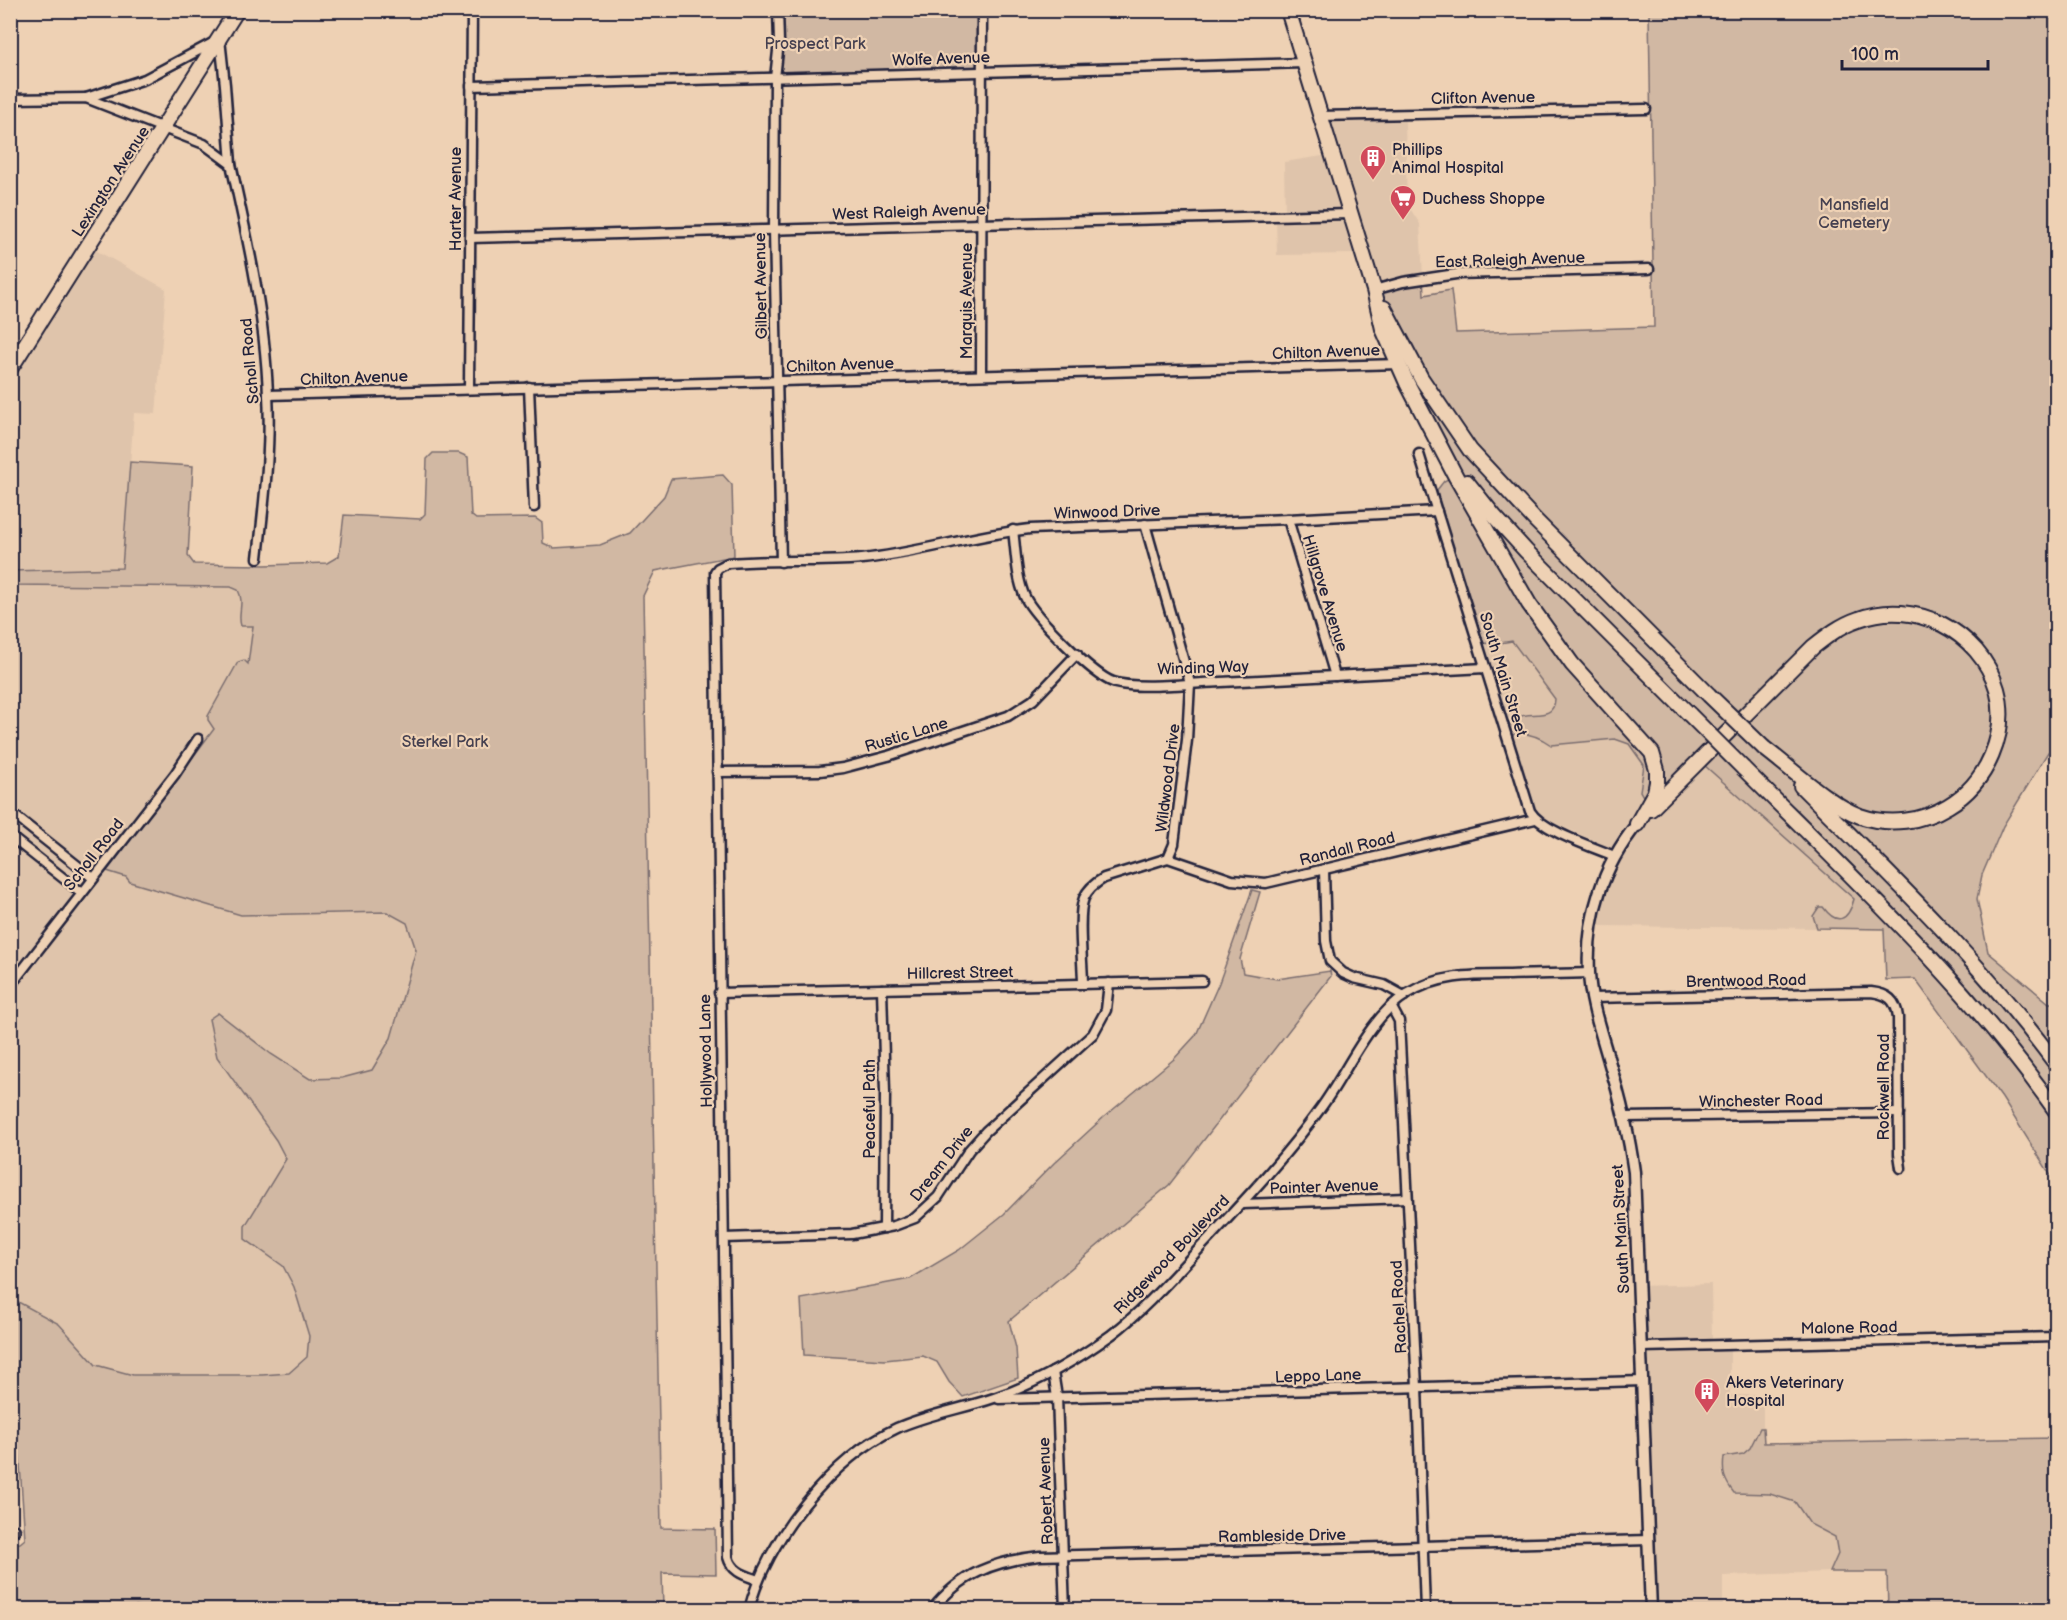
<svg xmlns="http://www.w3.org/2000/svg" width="2067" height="1620" font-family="'Balsamiq Sans',sans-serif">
<rect width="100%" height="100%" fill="#eed1b4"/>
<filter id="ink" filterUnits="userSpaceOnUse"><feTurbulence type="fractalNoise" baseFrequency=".0167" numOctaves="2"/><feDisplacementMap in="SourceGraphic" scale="12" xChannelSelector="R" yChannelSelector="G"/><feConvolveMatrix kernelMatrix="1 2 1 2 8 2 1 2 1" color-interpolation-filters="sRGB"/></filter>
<g filter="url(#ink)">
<g fill="#dfc4ab">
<path d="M1405,120L1407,204L1420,224L1423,276L1365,284L1358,254L1277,255L1276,217H1285L1284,162L1329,155L1320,122Z"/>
<path d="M88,246L166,289L156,414L134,413L122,568L11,571L10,366Z"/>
<path d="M10,585L231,587L238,590L242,598L240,622L253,626L248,665L238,662L208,716L210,724L214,729L107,871L126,877L130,882L241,915L387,912L407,923L416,950L391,1038L373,1070L342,1078L310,1079L271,1054L276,1140L286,1160L245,1227V1239L283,1266L294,1287L309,1336L307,1357L289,1373L262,1375H133L96,1365L59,1324L11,1298Z"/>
<path d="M1512,641L1555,699V704L1549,712L1544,715L1535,714L1508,723L1482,643L1494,644Z"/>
<path d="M1517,734L1536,735L1551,745L1615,739L1629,744L1644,765L1640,791L1703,765L1854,899L1853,903L1847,914L1842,919L1835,920L1830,917L1823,907L1813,916L1817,928L1595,926L1604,897L1622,853L1550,821L1541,815L1535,807L1512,735Z"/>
<path d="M1711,1284L1712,1339H1730V1395H1763V1428L1758,1430L1750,1448L1743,1454L1730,1455L1722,1473L1725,1481L1734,1493L1770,1494L1795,1502L1811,1524L1835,1537L1838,1554L1830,1572L1723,1576V1609H1648L1637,1286Z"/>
</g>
<g fill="#d1b8a3" stroke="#7a6d6f" stroke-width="1.5">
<path d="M778,11H982L981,72L775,78Z"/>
<path d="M1649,11H2056V749L2048,752L2003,826L1982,875L1977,899L1988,952L2049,1003H2056V1184L2002,1098L1915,979L1886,980L1884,929L1817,928L1813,916L1819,907H1823C1837,926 1848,921 1854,899L1704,765L1660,809L1644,798L1640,791L1644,765L1629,744L1615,739L1551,745C1540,737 1526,731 1512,735L1508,723C1511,722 1513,720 1516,718C1530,710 1554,722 1555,699L1512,641L1494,644L1482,643L1439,502L1437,490L1444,481L1450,478L1380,333L1365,284L1423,276L1424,295L1451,290L1456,333L1654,327Z"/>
<path d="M433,453H459L468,457L471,515L476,519L535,518L542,523L543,543L554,548L600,545L630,533L664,496L671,479L723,475L732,485L734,556L655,571L643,596L661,1528L715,1529L716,1574L662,1573L663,1609L153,1610L136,1606L131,1610L11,1609V1544L20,1543L25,1539L19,1450L11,1437V1298L59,1324L96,1365L133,1375H262L289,1373L307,1357L309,1336L294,1287L283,1266L245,1239V1226L286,1159L276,1140L217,1057L209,1019L218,1013L271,1054L310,1079L342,1078L372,1070L391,1038L416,950L407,923L387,912L241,915L130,882L126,877L107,871L214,729L208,720V716L238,662L244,660L248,664L253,626H241C237,613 245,603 238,590L231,587L11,585V571L122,568L130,462L193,466L188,556L194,564L265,565L327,563L339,556L344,515L420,519L425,514L427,459Z"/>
<path d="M1252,890L1260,892L1240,959L1243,973L1277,979L1330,971L1331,976L1169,1185L1009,1321L1016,1348L1018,1378L963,1397L949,1382L937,1362L923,1356L885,1360L804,1355L801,1299L910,1279L959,1250L1004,1214L1054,1163L1104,1117L1174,1059L1196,1035L1219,983Z"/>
<path d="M1760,1428H1763L1764,1443L2056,1438V1609H1888L1887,1572H1830L1838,1554L1835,1537L1810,1524L1795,1502L1770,1494L1734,1493C1724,1480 1722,1473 1724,1457L1743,1454L1750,1448Z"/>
</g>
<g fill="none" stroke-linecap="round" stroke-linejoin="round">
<g stroke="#22223b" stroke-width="13">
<g id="minor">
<path d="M778,10L779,42L775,78L774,230L781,562"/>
<path d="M471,86L1304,63"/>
<path d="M86,98L145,79L220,39L225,85L231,164"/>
<path d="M10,99L86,98L204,144L231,164C248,240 265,316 268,394C271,448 264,503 258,558"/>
<path d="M1320,116L1646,109"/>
<path d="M470,238L1349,214"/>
<path d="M1374,290L1403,282L1456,274L1649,269"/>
<path d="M981,375L982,10"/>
<path d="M529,387L534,507"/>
<path d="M469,388L472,10"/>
<path d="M268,395L1400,364"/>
<path d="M1419,454L1530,811C1542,831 1591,846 1614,856"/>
<path d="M1288,519L1335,676"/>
<path d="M1013,530C1016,552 1016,577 1025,597C1034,616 1093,675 1113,682C1135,690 1196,683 1221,682C1309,677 1397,673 1485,668"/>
<path d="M717,772L820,771L843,768L888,756L1008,716L1033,700L1077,654"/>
<path d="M10,812L93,878"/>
<path d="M10,836L82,893"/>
<path d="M1168,858L1232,880L1266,883L1535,819"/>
<path d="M1324,870L1326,941L1330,961L1343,973L1354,978L1384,985L1404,996"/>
<path d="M1083,984C1083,964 1077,915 1084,898C1088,889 1095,883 1104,878L1168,858L1174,844L1187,740L1190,683L1145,524"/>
<path d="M10,986L175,774L198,739"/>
<path d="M882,989L885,1092L884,1228"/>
<path d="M719,993L1202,981"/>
<path d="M1592,998L1871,992C1888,994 1896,1000 1898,1017L1899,1154L1901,1168"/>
<path d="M1391,1006L1399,1021L1417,1387L1425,1610"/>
<path d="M1625,1117L1899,1113"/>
<path d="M1242,1204L1407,1198"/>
<path d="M724,1238L852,1234L894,1226L915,1218L938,1197L969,1150L986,1131L1093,1034L1106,1010L1109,983"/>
<path d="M1642,1347L2056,1337"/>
<path d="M1053,1372L1057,1397L1065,1610"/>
<path d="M999,1399L1643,1381"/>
<path d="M10,1531L15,1530"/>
<path d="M758,1580C744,1575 732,1572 728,1557L715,572L718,568L728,563C773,559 818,563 862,559C919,553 973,535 1030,529L1288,519L1437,511"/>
<path d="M749,1610C766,1540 832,1458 897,1428C928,1414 962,1409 994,1398C1036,1384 1075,1361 1111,1335C1144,1310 1171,1279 1199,1249C1241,1204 1284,1159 1320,1109C1347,1073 1368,1018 1407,994C1439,974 1474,975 1510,975C1536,974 1562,974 1589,973"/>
<path d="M932,1610C961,1573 995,1561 1040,1556L1649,1540"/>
</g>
</g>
<g stroke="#22223b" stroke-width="15">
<path id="tertiary" d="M1637,824C1603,866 1586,917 1589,972C1590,1002 1601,1032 1609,1061C1620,1097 1629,1134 1634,1172L1651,1610"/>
</g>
<g stroke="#22223b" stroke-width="18">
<path id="primary" d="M10,369L237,10"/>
</g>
<g stroke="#22223b" stroke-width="18">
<g id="trunk">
<path d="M1288,10L1374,290L1383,329L1407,383L1456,477L1529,604L1572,664L1652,753L1657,770V782L1655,792L1637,824"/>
<path d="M1384,308L1421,378L1470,450L1535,520L1709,695"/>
<path d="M1467,482L1495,517L1526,551L1690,715"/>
<path d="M1743,768C1853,878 1967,984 2056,1111"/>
<path d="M1801,786C1890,875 1981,962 2056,1064"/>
<path d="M1651,809L1813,647C1827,636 1841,625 1859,619C1914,598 1980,631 1997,689C2009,733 1987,783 1948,806C1922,822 1889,826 1860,816C1828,804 1792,769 1764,748"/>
</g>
</g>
<use href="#minor" stroke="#eed1b4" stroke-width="8"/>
<use href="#tertiary" stroke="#eed1b4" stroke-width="10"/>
<use href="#primary" stroke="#eed1b4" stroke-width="14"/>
<use href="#trunk" stroke="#eed1b4" stroke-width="14"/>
<g stroke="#22223b" stroke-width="18" stroke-linecap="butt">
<g id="trunk-bridge">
<path d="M1709,695L1764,748"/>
<path d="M1690,715L1743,768"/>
</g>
</g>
<use href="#trunk-bridge" stroke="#eed1b4" stroke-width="14"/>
</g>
</g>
<defs>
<g id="building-pin" transform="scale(1.35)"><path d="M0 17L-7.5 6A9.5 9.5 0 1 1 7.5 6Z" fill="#d1495b" stroke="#eed1b4"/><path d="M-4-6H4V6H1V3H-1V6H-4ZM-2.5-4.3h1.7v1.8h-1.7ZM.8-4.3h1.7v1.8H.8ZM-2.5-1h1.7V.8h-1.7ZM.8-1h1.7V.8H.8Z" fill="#fff"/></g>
<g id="supermarket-pin" transform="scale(1.35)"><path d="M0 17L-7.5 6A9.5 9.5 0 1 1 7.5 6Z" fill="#d1495b" stroke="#eed1b4"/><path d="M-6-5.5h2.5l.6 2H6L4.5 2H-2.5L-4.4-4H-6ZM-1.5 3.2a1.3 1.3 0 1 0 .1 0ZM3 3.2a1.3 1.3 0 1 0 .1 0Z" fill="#fff"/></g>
</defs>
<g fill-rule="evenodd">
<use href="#building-pin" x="1373" y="158"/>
<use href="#supermarket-pin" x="1403" y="198"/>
<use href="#building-pin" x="1707" y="1391"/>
</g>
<g text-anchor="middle" stroke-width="4.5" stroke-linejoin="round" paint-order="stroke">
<g font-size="16" fill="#454050" stroke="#eed1b4">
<text x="815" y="49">Prospect Park</text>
<text x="1854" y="210">Mansfield<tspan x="1854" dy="18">Cemetery</tspan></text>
<text x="445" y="747">Sterkel Park</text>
</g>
<g font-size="16" fill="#22223b" stroke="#eed1b4">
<text transform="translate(941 58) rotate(-2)" y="6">Wolfe Avenue</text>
<text transform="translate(1483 97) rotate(-1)" y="6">Clifton Avenue</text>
<text transform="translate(110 181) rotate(-57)" y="6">Lexington Avenue</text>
<text transform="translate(455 199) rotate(-90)" y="6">Harter Avenue</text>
<text transform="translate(909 211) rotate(-2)" y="6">West Raleigh Avenue</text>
<text transform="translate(1510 259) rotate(-2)" y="6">East Raleigh Avenue</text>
<text transform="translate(760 286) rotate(-91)" y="6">Gilbert Avenue</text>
<text transform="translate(966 301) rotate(-90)" y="6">Marquis Avenue</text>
<text transform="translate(1326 351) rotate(-2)" y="6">Chilton Avenue</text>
<text transform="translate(249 361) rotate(-95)" y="6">Scholl Road</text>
<text transform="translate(840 364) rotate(-2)" y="6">Chilton Avenue</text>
<text transform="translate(354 377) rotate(-2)" y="6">Chilton Avenue</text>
<text transform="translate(1107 511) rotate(-2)" y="6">Winwood Drive</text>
<text transform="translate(1326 593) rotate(73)" y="6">Hillgrove Avenue</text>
<text transform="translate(1203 667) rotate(-2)" y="6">Winding Way</text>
<text transform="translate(1504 674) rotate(73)" y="6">South Main Street</text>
<text transform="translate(906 734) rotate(-17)" y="6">Rustic Lane</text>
<text transform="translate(1167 778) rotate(-83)" y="6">Wildwood Drive</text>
<text transform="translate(1347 848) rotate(-14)" y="6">Randall Road</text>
<text transform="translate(93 854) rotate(-52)" y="6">Scholl Road</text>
<text transform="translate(960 972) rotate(-1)" y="6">Hillcrest Street</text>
<text transform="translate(1746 980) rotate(-1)" y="6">Brentwood Road</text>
<text transform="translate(705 1051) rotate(-91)" y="6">Hollywood Lane</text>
<text transform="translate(1883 1087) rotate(-90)" y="6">Rockwell Road</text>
<text transform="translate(1761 1100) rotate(-1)" y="6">Winchester Road</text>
<text transform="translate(869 1109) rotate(-90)" y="6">Peaceful Path</text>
<text transform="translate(941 1163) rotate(-52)" y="6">Dream Drive</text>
<text transform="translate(1324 1186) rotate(-2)" y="6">Painter Avenue</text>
<text transform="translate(1620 1229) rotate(-93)" y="6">South Main Street</text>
<text transform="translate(1171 1254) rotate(-46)" y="6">Ridgewood Boulevard</text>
<text transform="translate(1398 1307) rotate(-93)" y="6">Rachel Road</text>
<text transform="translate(1849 1327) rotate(-1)" y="6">Malone Road</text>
<text transform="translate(1318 1375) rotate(-2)" y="6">Leppo Lane</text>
<text transform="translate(1045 1491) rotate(-92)" y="6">Robert Avenue</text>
<text transform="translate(1282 1535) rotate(-1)" y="6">Rambleside Drive</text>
</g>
<g font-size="16" fill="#22223b" stroke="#eed1b4" text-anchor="start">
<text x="1392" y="155">Phillips<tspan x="1392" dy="18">Animal Hospital</tspan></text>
<text x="1422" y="204">Duchess Shoppe</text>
<text x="1726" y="1388">Akers Veterinary<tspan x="1726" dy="18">Hospital</tspan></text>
</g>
</g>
<rect width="2067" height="1620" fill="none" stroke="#eed1b4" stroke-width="36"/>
<rect x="18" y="18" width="2031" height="1584" fill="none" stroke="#22223b" stroke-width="2" filter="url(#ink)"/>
<path d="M1842 60v9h146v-9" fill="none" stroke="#22223b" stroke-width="3"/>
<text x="1851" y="60" font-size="18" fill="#22223b" stroke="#eed1b4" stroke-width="4.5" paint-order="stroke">100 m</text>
</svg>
